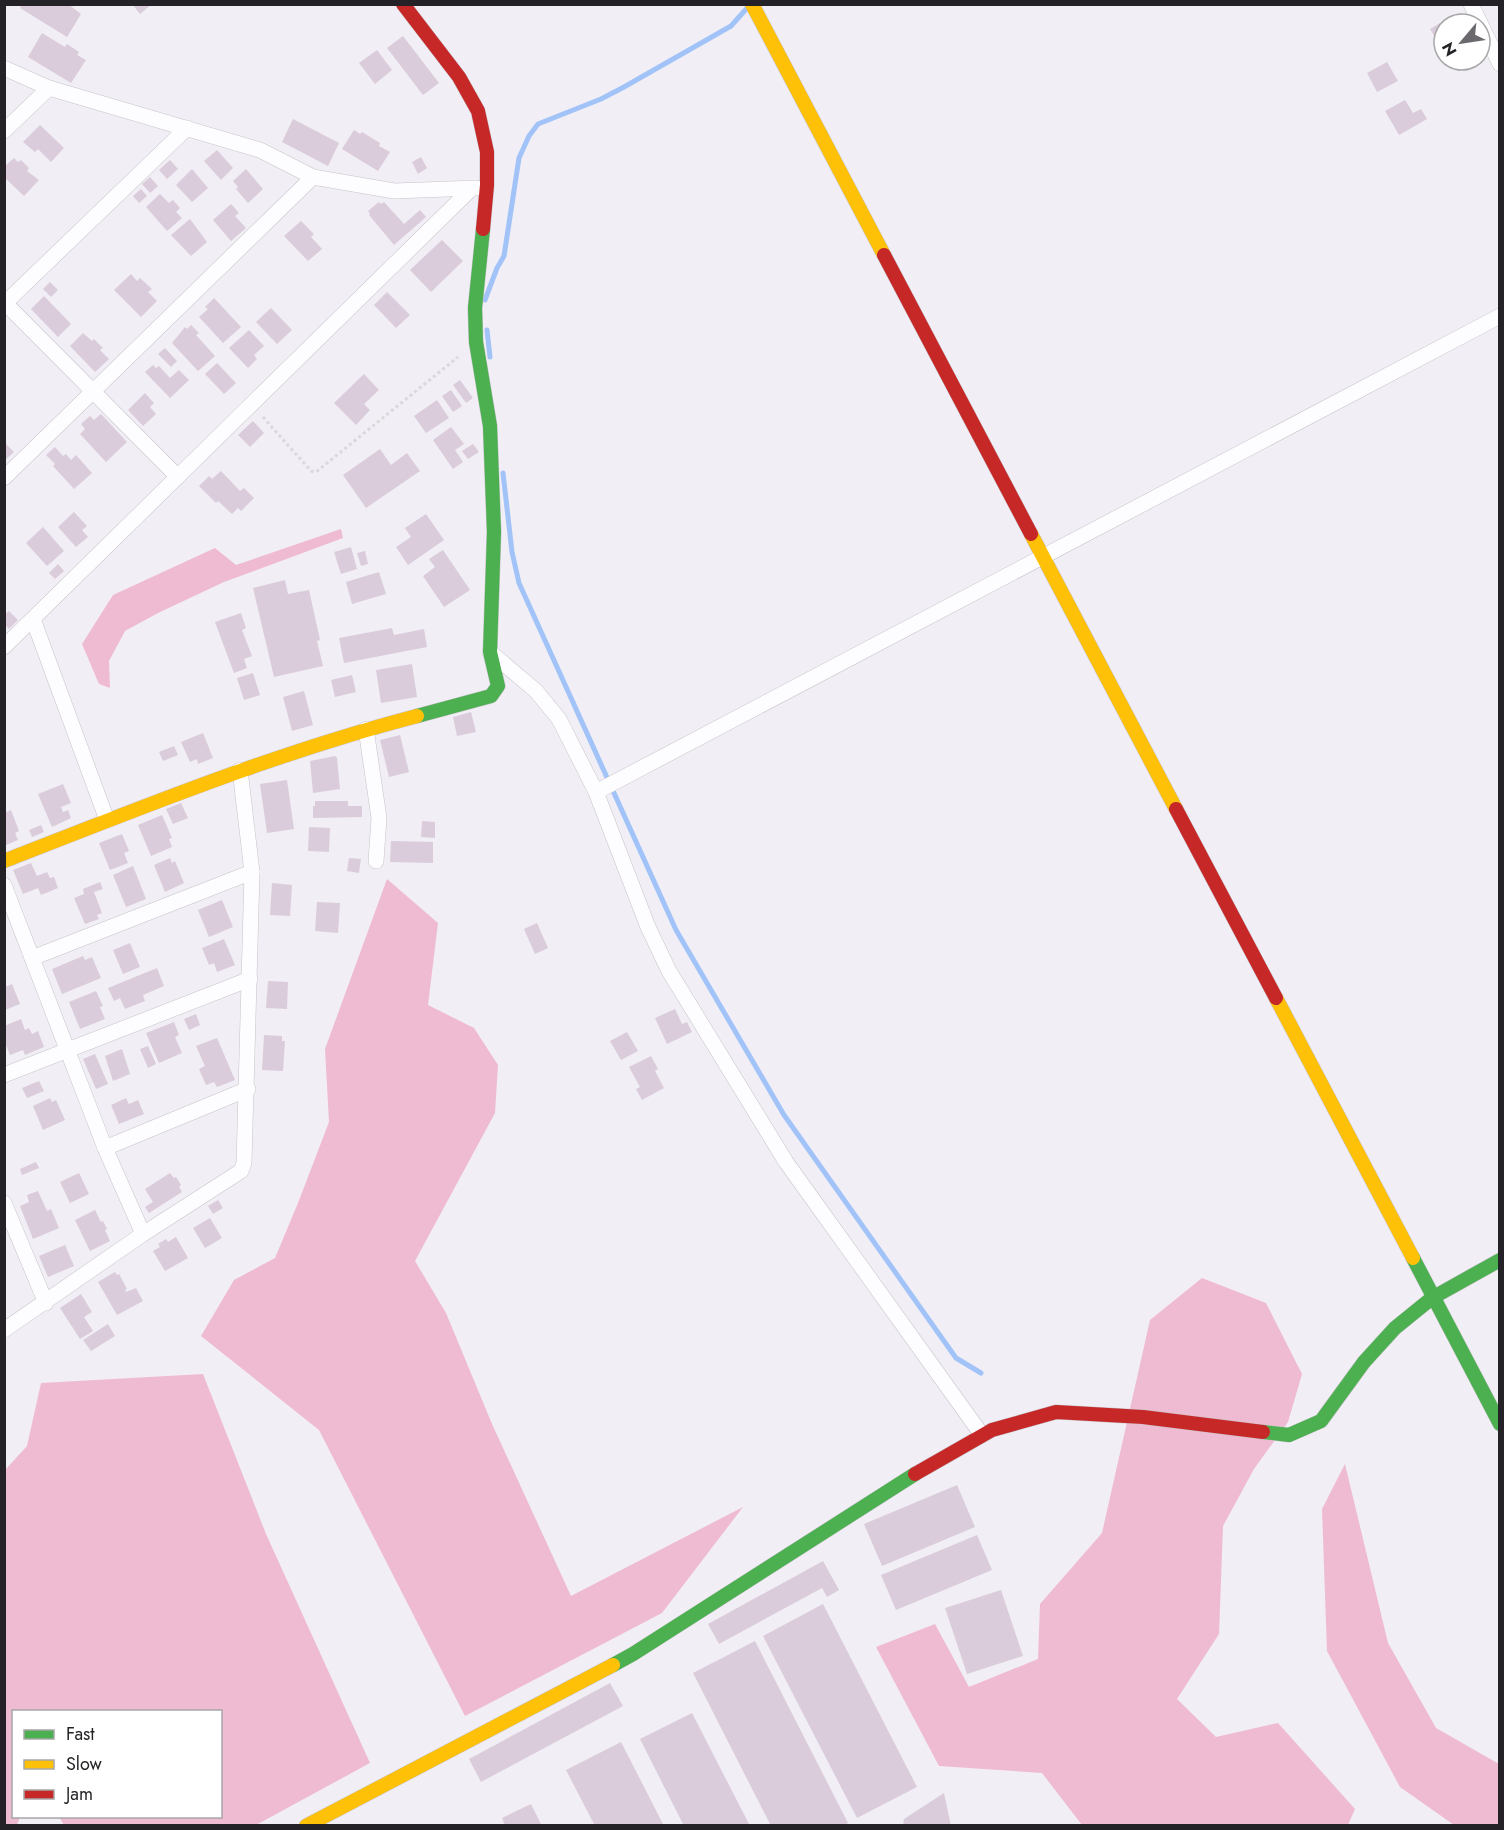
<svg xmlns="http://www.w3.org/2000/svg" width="1504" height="1830" font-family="Jost,sans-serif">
<rect width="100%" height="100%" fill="#f1eef5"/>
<g fill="#efbbd2">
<path d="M341,529L343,538L224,582L158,613L125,631L109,661L110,688L99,684L82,644L113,595L215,548L236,565Z"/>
<path d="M387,879L438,923L428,1005L474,1028L498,1065L495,1113L415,1261L446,1313L492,1424L571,1596L743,1507L662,1613L465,1716L319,1430L201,1336L234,1280L275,1258L298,1203L329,1122L325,1049Z"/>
<path d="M1202,1278L1266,1303L1302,1374L1288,1422L1254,1469L1223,1526L1219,1634L1177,1699L1216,1737L1278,1723L1355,1809L1348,1825H1082L1042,1773L939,1766L876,1647L935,1624L969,1687L1038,1659L1040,1604L1102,1533L1150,1320Z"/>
<path d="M203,1374L266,1534L370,1763L256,1825H64L59,1817L220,1816V1712H14V1816L23,1817H20L17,1825H5V1470L27,1446L41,1383Z"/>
<path d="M1345,1464L1388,1643L1436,1728L1499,1764V1825H1454L1400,1787L1327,1651L1322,1509Z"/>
</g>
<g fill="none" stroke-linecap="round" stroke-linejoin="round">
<g stroke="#a1c3f8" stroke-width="5">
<path d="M485,300L497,268L504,256L519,158L529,136L538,124L601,99L624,87L731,26L748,7"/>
<path d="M487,330L490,357"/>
<path d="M503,473L512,552L519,583L676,930L784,1115L956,1358L981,1373"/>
</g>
</g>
<g fill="#dbccdb">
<path d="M22,4H68L81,14L67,37L20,8Z"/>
<path d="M132,4H152L140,14Z"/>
<path d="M1440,23L1442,27L1444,26V53L1430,29Z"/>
<path d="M42,33L65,47L67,44L79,52L77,55L86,60L71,83L28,57Z"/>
<path d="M403,36L439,83L423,95L387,48Z"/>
<path d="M377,50L392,70L375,84L359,63Z"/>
<path d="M1387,62L1398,81L1377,92L1367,73Z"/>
<path d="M1405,100L1413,113L1421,109L1427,119L1399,135L1385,111Z"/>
<path d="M293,119L339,143L328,166L282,142Z"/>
<path d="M40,125L64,148L51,162L38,149L35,152L23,142Z"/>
<path d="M354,130L360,134L362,132L380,143L379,146L390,152L378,171L342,149Z"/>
<path d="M217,150L233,168L221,180L204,161Z"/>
<path d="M421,157L427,168L418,174L412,162Z"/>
<path d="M14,158L18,162L21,160L29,168L27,171L39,180L24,196L4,177V167Z"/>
<path d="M170,160L178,169L167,179L159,170Z"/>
<path d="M192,169L208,188L192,202L176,185Z"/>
<path d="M246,169L263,189L248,203L236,189L238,187L233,181Z"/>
<path d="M150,177L158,186L150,193L142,184Z"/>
<path d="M141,189L147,196L139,203L133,196Z"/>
<path d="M160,194L169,203L173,200L180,208L176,212L182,218L167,231L146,207Z"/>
<path d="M379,202L381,204L384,202L404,224L420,210L426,217L394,245L369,215L370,214L368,211Z"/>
<path d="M231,204L239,213L235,216L246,228L231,241L213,220Z"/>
<path d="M190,219L207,242L191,256L171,235Z"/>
<path d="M301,221L314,234L311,237L322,249L308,261L284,236Z"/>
<path d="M442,240L463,261L431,292L410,270Z"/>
<path d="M131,274L137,281L140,278L152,289L148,292L157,301L141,317L114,290Z"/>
<path d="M50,282L58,290L51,297L43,289Z"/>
<path d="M387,292L410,315L396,328L374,305Z"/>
<path d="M44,296L71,324L58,337L31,309Z"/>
<path d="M214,298L241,327L223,343L199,317L208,309L205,307Z"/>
<path d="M271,308L292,330L277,344L256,322Z"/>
<path d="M191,325L199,333L196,335L215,356L198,371L172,343L185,327L187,329Z"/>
<path d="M249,330L264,346L254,355L257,359L248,368L229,348Z"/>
<path d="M83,333L92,341L94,339L103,348L100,350L109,359L95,372L70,346Z"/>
<path d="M165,348L177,361L171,367L158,354Z"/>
<path d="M217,363L236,383L224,394L205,374Z"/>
<path d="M153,365L156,368L159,366L170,378L179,370L189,380L170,398L145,372Z"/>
<path d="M364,374L379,390L364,404L370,410L356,425L334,403Z"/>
<path d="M460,380L473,398L466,403L453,385Z"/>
<path d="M451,390L462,406L453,412L442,396Z"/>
<path d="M145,393L154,403L150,407L156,414L143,426L128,410Z"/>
<path d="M437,400L449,418L426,433L414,416Z"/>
<path d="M101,414L127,442L106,462L80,434L85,429L81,424L90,416L94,420Z"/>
<path d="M253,421L264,433L250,447L238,435Z"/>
<path d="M451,427L464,444L455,450L463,462L453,469L433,440Z"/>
<path d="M4,442L14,452L4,461Z"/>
<path d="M473,444L479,452L468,459L462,451Z"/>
<path d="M55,447L63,456L66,454L71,460L76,455L92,473L74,489L53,466L55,464L46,455Z"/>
<path d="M380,449L391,465L407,453L420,471L366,508L343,475Z"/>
<path d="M221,471L240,491L244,488L254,498L241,511L238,508L232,514L218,501L216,503L199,486L209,476L212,479Z"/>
<path d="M74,512L87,526L82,530L88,537L76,547L58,527Z"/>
<path d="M426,514L444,540L408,565L396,547L411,537L405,528Z"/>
<path d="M43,527L64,551L47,566L26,543Z"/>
<path d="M351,547L357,569L341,574L334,552Z"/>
<path d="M443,550L470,590L444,607L423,576L435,567L429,559Z"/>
<path d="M365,551L368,564L361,566L357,553Z"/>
<path d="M58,564L64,571L55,579L49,573Z"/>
<path d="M379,572L386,594L352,604L346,582Z"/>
<path d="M285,580L288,594L309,590L320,640L317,641L323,666L274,677L253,588Z"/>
<path d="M9,611L18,620L9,629L4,624V615Z"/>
<path d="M241,613L246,628L242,630L252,656L244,659L247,668L234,673L215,622Z"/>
<path d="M392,628L394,635L424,629L427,647L344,663L339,638Z"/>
<path d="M412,664L417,697L381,703L376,670Z"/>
<path d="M253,673L260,695L244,700L237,678Z"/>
<path d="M352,675L356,692L335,697L331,680Z"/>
<path d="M304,691L313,725L292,731L283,697Z"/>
<path d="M471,712L476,732L457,736L453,717Z"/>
<path d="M203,733L213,758L198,764L197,759L190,762L181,742Z"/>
<path d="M400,735L409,772L389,777L380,740Z"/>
<path d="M174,746L178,755L163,761L159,752Z"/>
<path d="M335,756L337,758L340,789L313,793L310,761Z"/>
<path d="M287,780L294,829L267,833L260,784Z"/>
<path d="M63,784L71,803L61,807L63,812L68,810L71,818L52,827L38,794Z"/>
<path d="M315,801H348V806H362V817L313,818V806H315Z"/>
<path d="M181,803L188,818L173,824L166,809Z"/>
<path d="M11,810L19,831L15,833L18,840L4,846V813Z"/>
<path d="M162,815L172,838L169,839L172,847L151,856L138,825Z"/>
<path d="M422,821L435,822V838L421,837Z"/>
<path d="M41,825L44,832L32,837L29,830Z"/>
<path d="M309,827L330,828L329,852L308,851Z"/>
<path d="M122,834L129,851L124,853L128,863L110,870L99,843Z"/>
<path d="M391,841L433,842V863L390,862Z"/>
<path d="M170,858L172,863L175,861L184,883L165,892L154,865Z"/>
<path d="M349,858L361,859L359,873L347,871Z"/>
<path d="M31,863L37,876L47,872L50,878L54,877L58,888L41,895L38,888L23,894L13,870Z"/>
<path d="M133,866L146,899L126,907L113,875Z"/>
<path d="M100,882L103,889L94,892L102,913L97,915L99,919L85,924L74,898L84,894L83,889Z"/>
<path d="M272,883L292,885L290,916L270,915Z"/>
<path d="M222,900L233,927L209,937L198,910Z"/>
<path d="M317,902L340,903L338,933L315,931Z"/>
<path d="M537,923L548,948L535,954L524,929Z"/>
<path d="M224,939L235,965L217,972L214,963L209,965L202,948Z"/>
<path d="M130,943L140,967L123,974L113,950Z"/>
<path d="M83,956L85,960L92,957L101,978L62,994L52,969Z"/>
<path d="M157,968L164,986L143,995L145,1001L125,1009L120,998L114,1001L108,988Z"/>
<path d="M268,981L288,982L287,1009L266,1008Z"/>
<path d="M12,984L20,1004L5,1010V987Z"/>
<path d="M96,991L103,1006L100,1007L105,1019L80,1029L69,1002Z"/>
<path d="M675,1009L682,1024L687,1022L692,1032L667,1044L655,1018Z"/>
<path d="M196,1014L200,1025L189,1030L184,1019Z"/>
<path d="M21,1019L25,1030L29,1028L32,1034L38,1031L44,1047L25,1055L23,1050L10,1055L4,1040V1026Z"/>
<path d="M174,1022L179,1035L175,1037L182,1053L159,1063L146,1033Z"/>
<path d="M627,1032L638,1051L621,1060L610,1041Z"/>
<path d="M264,1035L282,1036V1041H285L283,1071L262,1070Z"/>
<path d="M217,1038L235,1080L217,1087L214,1082L206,1085L199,1069L205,1066L196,1046Z"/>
<path d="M148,1046L156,1064L148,1068L140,1049Z"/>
<path d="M122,1049L130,1074L113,1081L105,1056Z"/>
<path d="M95,1054L108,1084L96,1089L83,1059Z"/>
<path d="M651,1056L658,1069L655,1071L664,1088L642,1100L636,1089L640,1087L629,1067Z"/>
<path d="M39,1081L44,1091L27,1098L22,1088Z"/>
<path d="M50,1098L52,1102L56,1100L65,1120L43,1130L33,1106Z"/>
<path d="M126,1098L129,1104L138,1100L144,1114L119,1124L111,1105Z"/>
<path d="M36,1162L39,1168L22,1175L20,1169Z"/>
<path d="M79,1173L89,1194L70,1203L60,1182Z"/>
<path d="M170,1173L174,1178L176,1177L181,1185L179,1187L182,1192L149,1213L145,1207L153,1202L145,1189Z"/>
<path d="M38,1191L47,1211L51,1209L59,1228L33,1239L20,1206L29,1202L27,1195Z"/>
<path d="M218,1200L223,1208L213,1214L208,1206Z"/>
<path d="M95,1210L101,1222L103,1221L107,1229L105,1230L110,1241L90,1251L75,1220Z"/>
<path d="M210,1218L222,1238L205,1248L193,1228Z"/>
<path d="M176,1237L188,1258L165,1271L153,1251L160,1247L158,1244L166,1239L168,1242Z"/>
<path d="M65,1245L74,1266L48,1277L39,1256Z"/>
<path d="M115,1272L117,1275L119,1274L127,1289L125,1290L126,1292L136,1288L143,1301L117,1315L98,1282Z"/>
<path d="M81,1294L92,1312L84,1317L93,1331L80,1339L60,1308Z"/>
<path d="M108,1324L115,1336L91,1351L83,1340Z"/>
<path d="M957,1485L975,1527L882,1566L864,1524Z"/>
<path d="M977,1535L992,1570L896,1610L881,1575Z"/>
<path d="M823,1561L839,1590L827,1597L822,1588L719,1644L708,1624Z"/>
<path d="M1001,1590L1023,1656L967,1674L945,1608Z"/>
<path d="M823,1604L917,1787L857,1818L763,1636Z"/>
<path d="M755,1641L848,1823L843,1826H771L693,1673Z"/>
<path d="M610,1683L623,1706L481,1782L469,1759Z"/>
<path d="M692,1713L750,1826H684L640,1739Z"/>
<path d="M621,1742L664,1826H595L566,1770Z"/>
<path d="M944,1793L951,1826H903L904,1819Z"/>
<path d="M531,1804L542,1826H505L502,1818Z"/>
</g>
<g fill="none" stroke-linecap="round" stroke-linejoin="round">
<g stroke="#c6c4c9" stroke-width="16">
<g id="street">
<path d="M1471,4L1500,64"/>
<path d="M4,68L49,88L260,150L313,177L394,191L476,188"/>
<path d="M4,131L49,88"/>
<path d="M4,302L178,477"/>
<path d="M4,304L187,128"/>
<path d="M4,478L313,177"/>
<path d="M33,619L107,820"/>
<path d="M4,647L471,189"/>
<path d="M490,652L536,691L559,719L596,792L648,927L669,971L786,1162L982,1435"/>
<path d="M366,729L379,818L376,861"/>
<path d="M596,792L1500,316"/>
<path d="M4,885L105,1148L143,1234"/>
<path d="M32,958L252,872"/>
<path d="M4,1075L250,979"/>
<path d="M105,1148L248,1089"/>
<path d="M4,1203L46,1303"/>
<path d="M4,1330L143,1234L241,1171L244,1163L252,872L240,770"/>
</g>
</g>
<g stroke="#c6c4c9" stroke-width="15">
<g id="fast">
<path d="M417,716L491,696L498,686L490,652L494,532L490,426L476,342L475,308L483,229"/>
<path d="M1413,1258L1500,1424"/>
<path d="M1263,1432L1289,1435L1321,1421L1364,1362L1395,1328L1432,1298L1500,1260"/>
<path d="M613,1665L633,1654L915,1474"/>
</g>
</g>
<g stroke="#c6c4c9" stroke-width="15">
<g id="slow">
<path d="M752,4L884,255"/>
<path d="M1031,534L1176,809"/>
<path d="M4,861C140,808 275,753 417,716"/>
<path d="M1276,998L1413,1258"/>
<path d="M306,1826L613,1665"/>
</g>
</g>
<g stroke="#c6c4c9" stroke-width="15">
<g id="jam">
<path d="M403,4L459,77L478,111L487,152V185L483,229"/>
<path d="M884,255L1031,534"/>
<path d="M1176,809L1276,998"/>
<path d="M915,1474L992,1430L1056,1412L1143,1417L1263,1432"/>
</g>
</g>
<path stroke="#d9d9db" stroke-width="3" stroke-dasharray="3 3" stroke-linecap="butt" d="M263,417L311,471L316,472L458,357"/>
<use href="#street" stroke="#fdfcfe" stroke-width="15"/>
<use href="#fast" stroke="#4caf50" stroke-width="14"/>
<use href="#slow" stroke="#ffc107" stroke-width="14"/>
<use href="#jam" stroke="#c62828" stroke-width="14"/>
</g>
<rect width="1504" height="1830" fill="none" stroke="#242226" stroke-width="12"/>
<rect x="12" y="1710" width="210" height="108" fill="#ffffff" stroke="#a7a7a8" stroke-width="1.5"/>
<rect x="24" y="1730" width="30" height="9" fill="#4caf50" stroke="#a7a7a8" stroke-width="1.5"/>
<text x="66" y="1740" font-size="18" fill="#242226">Fast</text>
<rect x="24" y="1760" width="30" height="9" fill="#ffc107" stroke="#a7a7a8" stroke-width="1.5"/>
<text x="66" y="1770" font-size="18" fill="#242226">Slow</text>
<rect x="24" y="1790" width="30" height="9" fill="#c62828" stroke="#a7a7a8" stroke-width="1.5"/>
<text x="66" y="1800" font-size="18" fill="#242226">Jam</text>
<g transform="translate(1462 42) rotate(241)"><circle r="28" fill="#ffffff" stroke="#a7a7a8" stroke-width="1.5"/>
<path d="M0-4.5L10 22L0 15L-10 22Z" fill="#6c696e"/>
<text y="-9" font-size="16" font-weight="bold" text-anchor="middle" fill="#242226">N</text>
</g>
</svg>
